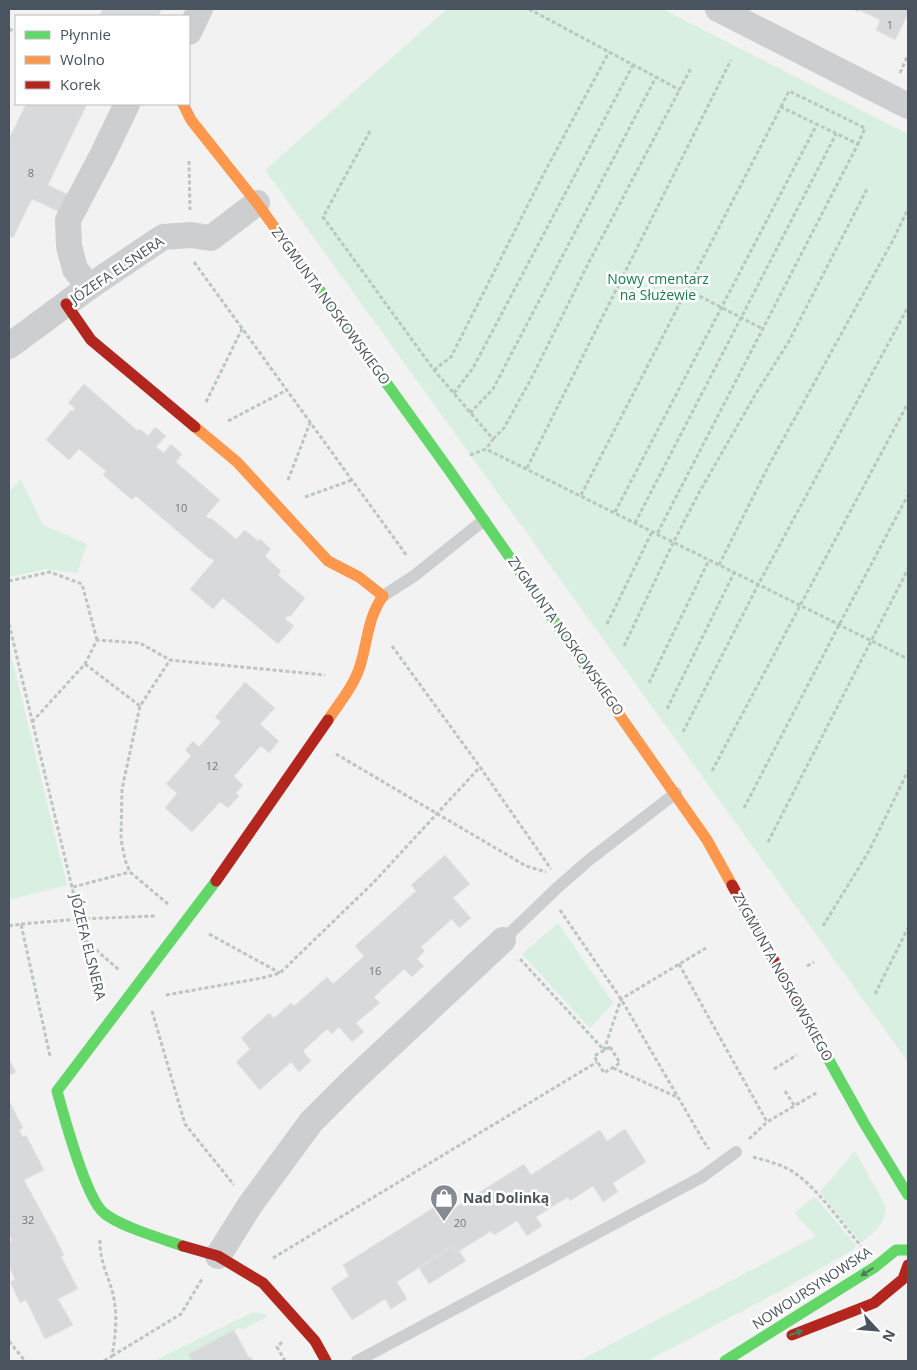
<svg xmlns="http://www.w3.org/2000/svg" width="917" height="1370" font-family="'Open Sans',sans-serif">
<rect width="100%" height="100%" fill="#f2f2f2"/>
<g fill="#d9efe2">
<path d="M447,9H662L908,134V1062L265,170Z"/>
<path d="M21,480L43,525L87,544L77,573L47,569L9,577V491Z"/>
<path d="M9,646L67,885L9,900Z"/>
<path d="M558,923L613,1003L590,1028L522,954Z"/>
<path d="M855,1151L885,1205C887,1223 874,1232 861,1243L820,1192Z"/>
<path d="M815,1197L856,1245L853,1250L782,1290L647,1361H579L816,1236L799,1219L795,1212Z"/>
<path d="M253,1312L264,1314L268,1316L242,1330L240,1328L234,1330L188,1354L192,1361H154Z"/>
</g>
<g fill="#d8d9db" stroke="#e4e4e5">
<path d="M103,9H162L158,16H99Z"/>
<path d="M852,9H908V14L895,40L876,30L880,20L859,10L858,12Z"/>
<path d="M26,104H87L48,185L69,195L62,213L32,199L13,238L9,236V139Z"/>
<path d="M84,384L138,431L140,429L148,436L155,427L166,436L156,447L164,453L171,444L182,454L176,462L220,500L206,516L209,519L211,518L236,539L245,530L258,541L260,539L271,549L265,556L281,571L278,575L305,598L290,617L288,615L285,619L294,626L278,644L223,598L213,609L190,589L214,561L211,558L210,559L136,496L132,500L103,475L106,471L79,449L69,460L46,440L71,410L72,412L75,408L68,403Z"/>
<path d="M245,682L275,708L260,724L279,741L269,753L261,746L234,776L243,785L236,793L239,796L228,808L220,802L192,832L165,808L177,793L166,784L191,756L185,750L193,741L199,747L221,722L215,717Z"/>
<path d="M445,855L470,884L453,898L471,918L459,928L452,919L421,947L425,951L417,959L424,966L412,977L404,969L374,997L380,1003L356,1023L364,1032L352,1042L339,1027L332,1034L327,1029L303,1051L311,1061L299,1072L291,1062L260,1090L236,1062L250,1049L241,1038L269,1013L274,1018L291,1003L294,1006L327,977L333,984L364,956L355,946L416,891L411,885Z"/>
<path d="M9,1059L16,1072L9,1076Z"/>
<path d="M9,1101L23,1128L19,1130L23,1137L26,1135L44,1170L24,1180L54,1235L64,1255L61,1256L78,1289L58,1299L73,1325L45,1339L26,1300L20,1303L10,1282L15,1279L9,1267V1243L12,1241L9,1234V1221L11,1220L9,1216Z"/>
<path d="M625,1129L646,1162L613,1183L618,1192L603,1202L593,1186L570,1201L568,1197L536,1217L542,1226L527,1236L517,1221L494,1235L491,1231L456,1253L452,1246L397,1282L407,1299L391,1309L385,1299L352,1320L331,1288L349,1276L343,1265L447,1199L453,1209L524,1164L531,1175L600,1130L607,1141Z"/>
<path d="M452,1246L456,1253L459,1251L466,1261L429,1284L419,1268Z"/>
<path d="M234,1330L249,1358L251,1357L253,1361H192L188,1354Z"/>
</g>
<g fill="none" stroke-linecap="round" stroke-linejoin="round">
<g stroke="#bbc5c2" stroke-width="3" stroke-dasharray="4 2.5" stroke-linecap="butt">
<path d="M529,9L680,90"/>
<path d="M9,29L16,32"/>
<path d="M900,73L908,55"/>
<path d="M781,107L789,91L865,128L858,144"/>
<path d="M370,131L323,217L434,370L493,439L486,449"/>
<path d="M189,161L190,210"/>
<path d="M194,262L407,556"/>
<path d="M688,290L763,329"/>
<path d="M434,370L451,357L542,177L609,52"/>
<path d="M454,393L473,368L633,65"/>
<path d="M206,402L242,329"/>
<path d="M470,413L493,389L656,77"/>
<path d="M228,421L287,390"/>
<path d="M493,439L504,428L531,379L588,264L691,68"/>
<path d="M470,455L486,449L908,659"/>
<path d="M527,468L731,60"/>
<path d="M288,480L310,423"/>
<path d="M581,495L781,107L858,144L657,534"/>
<path d="M305,497L352,480"/>
<path d="M615,512L817,124"/>
<path d="M635,523L836,134"/>
<path d="M719,565L769,465L893,240L908,209"/>
<path d="M9,581L50,572L82,584L97,640"/>
<path d="M9,624L98,996"/>
<path d="M607,624L652,532"/>
<path d="M392,646L480,767L551,869"/>
<path d="M624,646L673,543L700,491L755,395L788,343L868,187"/>
<path d="M85,664L140,706"/>
<path d="M649,683L709,560"/>
<path d="M667,709L734,573"/>
<path d="M32,722L85,664L97,640L140,643L170,660L325,675"/>
<path d="M683,732L758,585L908,307"/>
<path d="M336,754L526,866L546,872"/>
<path d="M712,771L908,403"/>
<path d="M744,808L839,625L908,495"/>
<path d="M768,842L908,569"/>
<path d="M73,887L130,872"/>
<path d="M168,904L130,872L125,860L121,839L122,789L140,706L170,660"/>
<path d="M560,910L621,999L704,1142L709,1149"/>
<path d="M21,924L80,919L157,916"/>
<path d="M9,926L21,924L50,1056"/>
<path d="M823,926L869,851L908,771"/>
<path d="M209,934L280,973"/>
<path d="M86,941L119,970"/>
<path d="M520,959L604,1050L621,999L706,948"/>
<path d="M679,964L767,1122"/>
<path d="M807,966L814,962"/>
<path d="M875,994L908,928"/>
<path d="M166,995L262,978L280,973L373,883L480,767"/>
<path d="M152,1011L185,1124L234,1185"/>
<path d="M610,1047L620,1063L604,1073L594,1056Z"/>
<path d="M613,1068L677,1097"/>
<path d="M774,1069L797,1055"/>
<path d="M785,1091L794,1105"/>
<path d="M749,1139L767,1122L818,1092"/>
<path d="M753,1157C768,1161 784,1165 796,1174C818,1189 843,1225 861,1246"/>
<path d="M100,1240C99,1257 107,1274 112,1290C118,1312 116,1334 112,1356L104,1361"/>
<path d="M273,1258L597,1062"/>
<path d="M9,1341L25,1361"/>
<path d="M282,1342L277,1347L285,1361"/>
<path d="M112,1356L181,1314L202,1279"/>
</g>
<g stroke="#ccced0" stroke-width="12">
<path d="M383,596L414,576L484,520"/>
<path d="M503,940L557,888L589,860L676,793"/>
<path d="M357,1361L702,1177L736,1152"/>
</g>
<g stroke="#ccced0" stroke-width="26">
<path d="M718,9L908,106"/>
<path d="M189,32L200,9"/>
<path d="M89,287L75,269L69,246L68,220L103,154L127,104"/>
<path d="M9,346L89,287L163,237L191,235L211,238L257,203"/>
<path d="M218,1256L250,1205L311,1122L351,1082L503,940"/>
</g>
<g stroke="#63d668" stroke-width="11">
<path d="M316,285L449,470L595,680"/>
<path d="M825,1053L864,1123L908,1195"/>
<path d="M183,1246C163,1239 119,1226 104,1213C86,1199 64,1116 57,1091L216,881"/>
<path d="M725,1361L875,1267L896,1250H908"/>
</g>
<g stroke="#ff974d" stroke-width="11">
<path d="M183,104L191,120L257,203L316,285"/>
<path d="M195,427L237,462L328,561L359,577L383,596C367,619 368,641 360,666C354,686 339,703 328,720"/>
<path d="M595,680L707,840L732,885"/>
</g>
<g stroke="#b3261e" stroke-width="11">
<path d="M66,304L91,340L195,427"/>
<path d="M216,881L328,720"/>
<path d="M732,885L825,1053"/>
<path d="M183,1246L218,1256L263,1283L315,1341L326,1361"/>
<path d="M792,1335L874,1303L903,1279L908,1265"/>
</g>
</g>
<defs><path id="oneway-solid" d="M-6-.8H1V-3.2L6.5 0L1 3.2V.8H-6Z" transform="scale(1.25)"/></defs>
<g fill="#527b61">
<use href="#oneway-solid" transform="translate(867 1272) rotate(147)"/>
<use href="#oneway-solid" transform="translate(796 1333) rotate(-21)"/>
</g>
<defs>
<g id="shop-pin" transform="scale(1.4375)"><path d="M0 17L-7.5 6A9.5 9.5 0 1 1 7.5 6Z" fill="#858b92" stroke="#fff"/><path d="M-5-2.5h2.3a2.7 3.5 0 0 1 5.4 0H5L5.5 6h-11ZM-1.5-2.5h3a1.5 2.3 0 0 0-3 0Z" fill="#fff"/></g>
</defs>
<g fill-rule="evenodd">
<use href="#shop-pin" x="444" y="1198"/>
</g>
<g text-anchor="middle" stroke-width="5" stroke-linejoin="round" paint-order="stroke">
<g font-size="11" fill="#6f777e">
<text x="890" y="29">1</text>
<text x="31" y="177">8</text>
<text x="181" y="512">10</text>
<text x="212" y="770">12</text>
<text x="375" y="975">16</text>
<text x="28" y="1224">32</text>
<text x="460" y="1227">20</text>
</g>
<g font-size="14" fill="#4a545e" stroke="#fff">
<text transform="translate(117 270) rotate(-34)" y="5">JÓZEFA ELSNERA</text>
<text transform="translate(331 306) rotate(54)" y="5">ZYGMUNTA NOSKOWSKIEGO</text>
<text transform="translate(566 636) rotate(55)" y="5">ZYGMUNTA NOSKOWSKIEGO</text>
<text transform="translate(88 947) rotate(76)" y="5">JÓZEFA ELSNERA</text>
<text transform="translate(783 977) rotate(61)" y="5">ZYGMUNTA NOSKOWSKIEGO</text>
<text transform="translate(812 1288) rotate(-33)" y="5">NOWOURSYNOWSKA</text>
</g>
<g font-size="14" fill="#1e7b50" stroke="#fff">
<text x="658" y="284">Nowy cmentarz<tspan x="658" dy="16">na Służewie</tspan></text>
</g>
<g font-size="14" font-weight="bold" fill="#4a545e" stroke="#fff" text-anchor="start">
<text x="463" y="1203">Nad Dolinką</text>
</g>
</g>
<rect width="917" height="1370" fill="none" stroke="#4a545e" stroke-width="20"/>
<rect x="15" y="15" width="175" height="90" fill="#ffffff" stroke="#b7bbbf"/>
<rect x="25" y="31" width="25" height="8" fill="#63d668" stroke="#b7bbbf"/>
<text x="60" y="40" font-size="15" fill="#4a545e">Płynnie</text>
<rect x="25" y="56" width="25" height="8" fill="#ff974d" stroke="#b7bbbf"/>
<text x="60" y="65" font-size="15" fill="#4a545e">Wolno</text>
<rect x="25" y="81" width="25" height="8" fill="#b3261e" stroke="#b7bbbf"/>
<text x="60" y="90" font-size="15" fill="#4a545e">Korek</text>
<g transform="translate(877 1330) rotate(116)" stroke="#ffffff" stroke-width="4" paint-order="stroke">
<path d="M0-4L9 19L0 12L-9 19Z" fill="#4a545e"/>
<text y="-8" font-size="14" font-weight="bold" text-anchor="middle" fill="#4a545e">N</text>
</g>
</svg>
